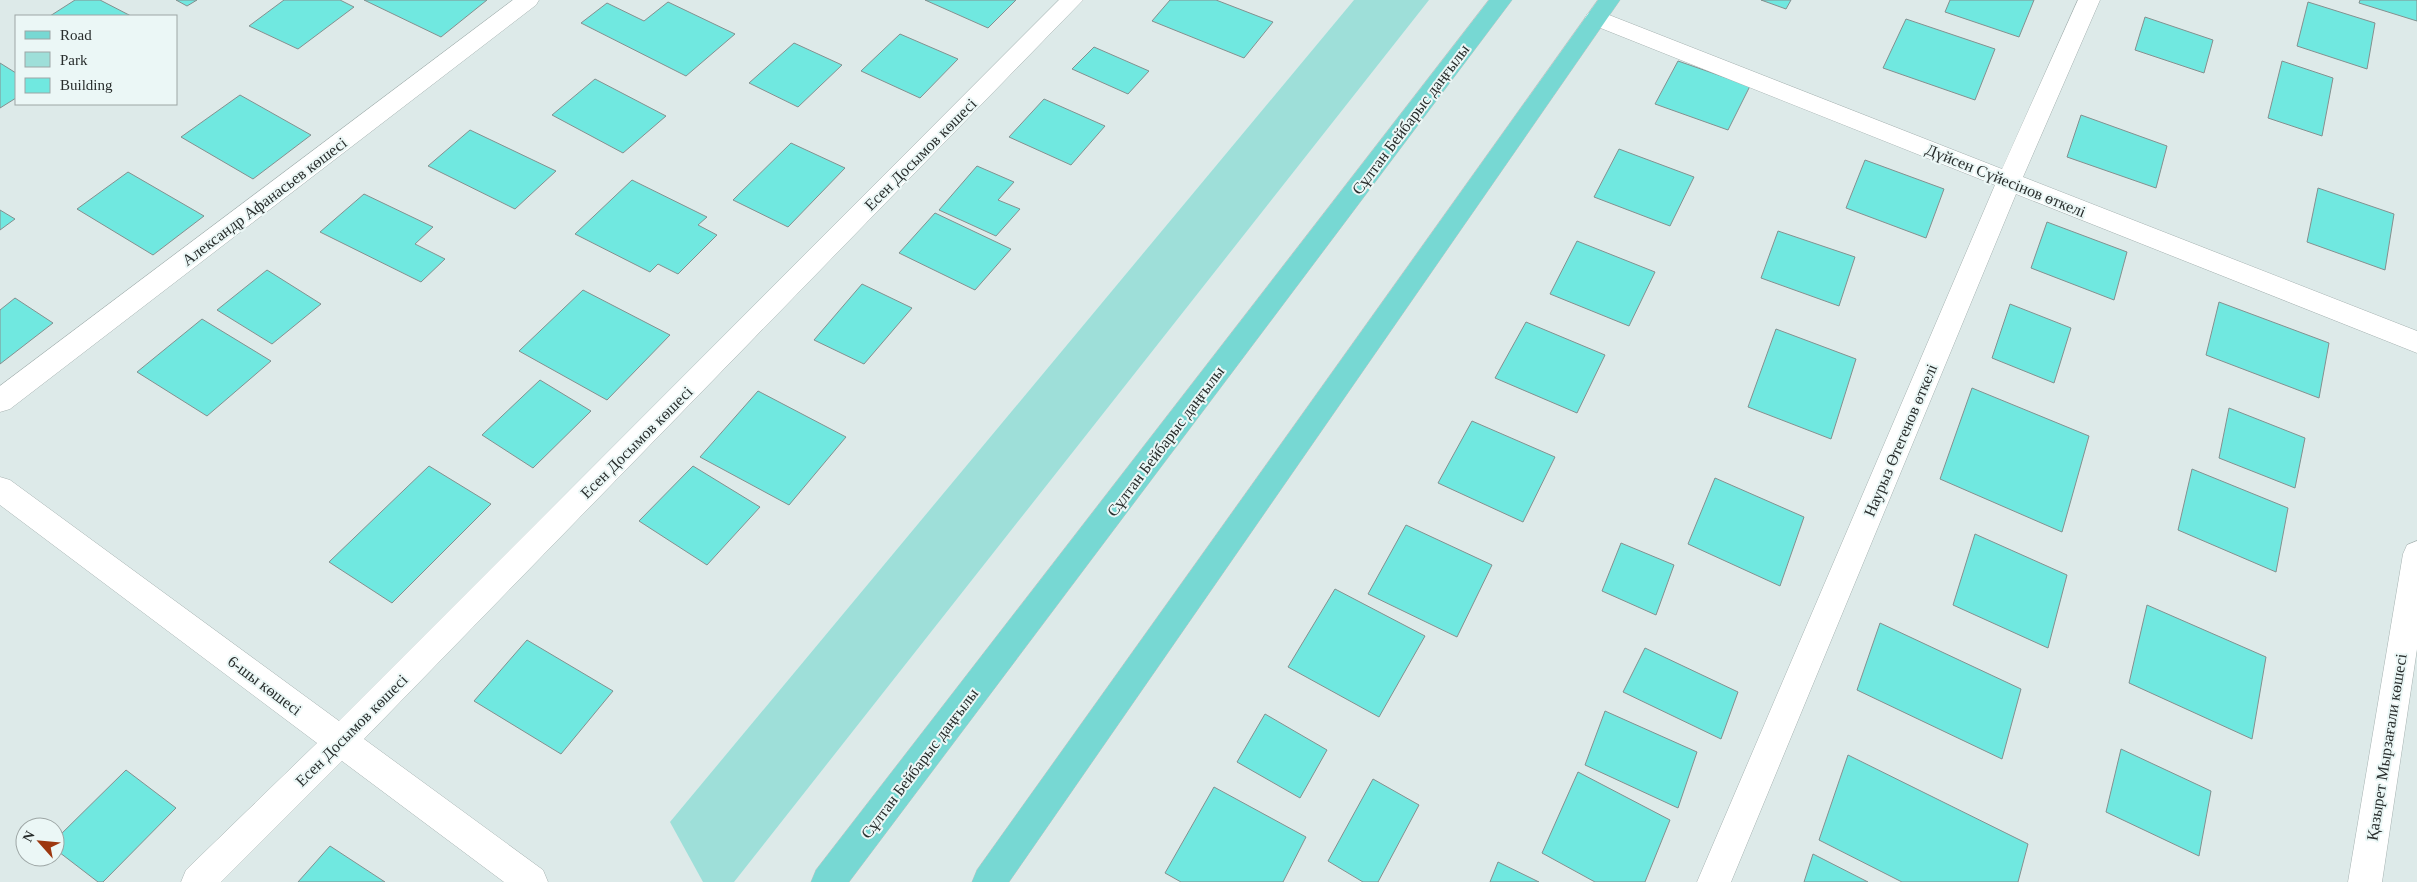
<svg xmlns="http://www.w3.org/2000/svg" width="2417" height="882" font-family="Georgia,serif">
<rect width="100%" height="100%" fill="#ddeae9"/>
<path fill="#9edfd9" d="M1354,0H1429L734,882H703L670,822Z"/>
<g fill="#70e8e0" stroke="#84908f">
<path d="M75,0H100L131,16H50Z"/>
<path d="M176,0H197L187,6Z"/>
<path d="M284,0H340L354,7L298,49L249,26Z"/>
<path d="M364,0H487L441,37Z"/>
<path d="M925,0H1016L988,28Z"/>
<path d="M1170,0H1216L1273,22L1244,58L1152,21Z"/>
<path d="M1761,0H1791L1786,9Z"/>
<path d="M1950,0H2034L2019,37L1945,12Z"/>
<path d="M2360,0H2417V21L2359,3Z"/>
<path d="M668,2L735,34L686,76L581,23L607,3L644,21Z"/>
<path d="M2308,2L2375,23L2367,69L2297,46Z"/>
<path d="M2145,17L2213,40L2204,73L2135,50Z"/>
<path d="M1906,19L1995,49L1975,100L1883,68Z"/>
<path d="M900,34L958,59L920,98L861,71Z"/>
<path d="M794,43L842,65L798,107L749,83Z"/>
<path d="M1094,47L1149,71L1128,94L1072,69Z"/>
<path d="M1678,61L1750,86L1728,130L1655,104Z"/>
<path d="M2282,61L2333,78L2322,136L2268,118Z"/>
<path d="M0,63L16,73V98L0,108Z"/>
<path d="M595,79L666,116L623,153L552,115Z"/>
<path d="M240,95L311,135L253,179L181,137Z"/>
<path d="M1044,99L1105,126L1071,165L1009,137Z"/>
<path d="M2081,115L2167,146L2156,188L2067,157Z"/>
<path d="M470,130L556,171L515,209L428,166Z"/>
<path d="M791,143L845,168L788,227L733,200Z"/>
<path d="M1619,149L1694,177L1670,226L1594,197Z"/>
<path d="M1865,160L1944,189L1926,238L1846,208Z"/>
<path d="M977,166L1014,182L998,200L1020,209L996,236L939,210Z"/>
<path d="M128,172L204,216L153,255L77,209Z"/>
<path d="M632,180L707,217L698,225L717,235L678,274L658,264L650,272L575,234Z"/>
<path d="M2318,188L2394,214L2385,270L2307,242Z"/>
<path d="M364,194L433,227L415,244L445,259L421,282L320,232Z"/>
<path d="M0,210L15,219L0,230Z"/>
<path d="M935,213L1011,249L975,290L899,253Z"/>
<path d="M2047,222L2127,252L2114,300L2031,268Z"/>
<path d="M1778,231L1855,257L1839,306L1761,278Z"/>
<path d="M1577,241L1655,272L1629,326L1550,294Z"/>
<path d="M267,270L321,304L272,344L217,310Z"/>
<path d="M862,284L912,308L864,364L814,340Z"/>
<path d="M583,290L670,335L607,400L519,351Z"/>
<path d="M15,298L53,323L0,364V310Z"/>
<path d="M2219,302L2329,343L2319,398L2206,355Z"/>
<path d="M2010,304L2071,328L2054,383L1992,358Z"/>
<path d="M202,319L271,361L207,416L137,372Z"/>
<path d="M1526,322L1605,355L1577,413L1495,378Z"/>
<path d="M1776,329L1856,359L1831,439L1748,407Z"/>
<path d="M540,380L591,411L533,468L482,435Z"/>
<path d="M1972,388L2089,436L2062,532L1940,479Z"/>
<path d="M758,391L846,437L789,505L700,457Z"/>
<path d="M2229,408L2305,438L2295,488L2219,458Z"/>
<path d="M1472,421L1555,457L1523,522L1438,483Z"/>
<path d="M429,466L491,504L392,603L329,562Z"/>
<path d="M693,466L760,507L707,565L639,521Z"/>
<path d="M2192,469L2288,508L2276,572L2178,530Z"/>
<path d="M1715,478L1804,517L1780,586L1688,544Z"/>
<path d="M1406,525L1492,565L1457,637L1368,594Z"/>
<path d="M1975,534L2067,575L2048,648L1953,605Z"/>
<path d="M1621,543L1674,565L1656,615L1602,591Z"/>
<path d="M1335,589L1425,636L1379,717L1288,667Z"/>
<path d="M2147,605L2266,657L2252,739L2129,683Z"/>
<path d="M1880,623L2021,689L2002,759L1857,690Z"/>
<path d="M527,640L613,691L561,754L474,701Z"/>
<path d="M1645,648L1738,692L1721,739L1623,692Z"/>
<path d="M1605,711L1697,752L1678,808L1585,765Z"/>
<path d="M1265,714L1327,750L1300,798L1237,762Z"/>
<path d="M2121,749L2211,791L2199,856L2106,812Z"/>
<path d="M1848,755L2028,844L2018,882H1902L1819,840Z"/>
<path d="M126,770L176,808L103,882H98L55,849V840Z"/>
<path d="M1578,772L1670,820L1645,882H1595L1542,853Z"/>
<path d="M1373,779L1419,805L1378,882H1363L1328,861Z"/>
<path d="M1214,787L1306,837L1283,882H1181L1165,873Z"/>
<path d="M330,846L385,882H298Z"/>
<path d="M1813,854L1868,882H1804Z"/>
<path d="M1498,862L1539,882H1490Z"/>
</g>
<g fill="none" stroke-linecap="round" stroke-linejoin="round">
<g stroke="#a6b2b1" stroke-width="1">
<g id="minor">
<path d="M513,0H539L536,5L10,409L0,412V386Z"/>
<path d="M1059,0H1083L364,739L543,870L548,882H504L342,761L221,882H181L186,870L317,743L0,505V477L10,480L339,721Z"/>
<path d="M2078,0H2100L2023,177L2417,331V353L2016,194L1731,882H1697L1995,185L1588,23L1585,18L1588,13L1596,10L1604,13L2002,169Z"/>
<path d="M2417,541V649L2382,882H2348L2403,554L2407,545Z"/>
</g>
</g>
<g stroke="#c3c4c4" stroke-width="1">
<g id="primary">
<path d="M1489,0H1512L849,882H811L816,870Z"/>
<path d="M1598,0H1620L1009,882H972L977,870Z"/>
</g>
</g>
<use href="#minor" fill="#fff" fill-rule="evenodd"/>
<use href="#primary" fill="#77d8d3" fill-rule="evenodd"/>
</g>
<g text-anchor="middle" stroke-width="4" stroke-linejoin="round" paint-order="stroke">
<g font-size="16" fill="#282d2c" stroke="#ebf7f6">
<text transform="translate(1410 119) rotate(-53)" y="6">Сұлтан Бейбарыс даңғылы</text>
<text transform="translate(920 154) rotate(-45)" y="6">Есен Досымов көшесі</text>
<text transform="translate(2006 180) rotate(22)" y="6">Дүйсен Сүйесінов өткелі</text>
<text transform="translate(264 201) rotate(-37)" y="6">Александр Афанасьев көшесі</text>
<text transform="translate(1900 440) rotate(-67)" y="6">Наурыз Өтегенов өткелі</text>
<text transform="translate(1165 441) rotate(-53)" y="6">Сұлтан Бейбарыс даңғылы</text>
<text transform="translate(636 442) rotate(-45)" y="6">Есен Досымов көшесі</text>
<text transform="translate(265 685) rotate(37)" y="6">6-шы көшесі</text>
<text transform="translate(351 730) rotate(-45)" y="6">Есен Досымов көшесі</text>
<text transform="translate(2386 747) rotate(-81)" y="6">Қазырет Мырзағали көшесі</text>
<text transform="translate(919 763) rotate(-53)" y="6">Сұлтан Бейбарыс даңғылы</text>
</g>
</g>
<rect x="15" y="15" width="162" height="90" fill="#ebf7f6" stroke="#9da6a5"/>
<rect x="25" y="31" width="25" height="8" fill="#77d8d3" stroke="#9da6a5"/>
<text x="60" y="40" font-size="15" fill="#282d2c">Road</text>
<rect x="25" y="52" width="25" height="15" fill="#9edfd9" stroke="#9da6a5"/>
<text x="60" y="65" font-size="15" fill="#282d2c">Park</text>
<rect x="25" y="78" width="25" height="15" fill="#70e8e0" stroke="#9da6a5"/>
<text x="60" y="90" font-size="15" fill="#282d2c">Building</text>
<g transform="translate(40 842) rotate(297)"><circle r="24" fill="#ebf7f6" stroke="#9da6a5"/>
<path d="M0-4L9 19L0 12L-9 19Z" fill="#9d370f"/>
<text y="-8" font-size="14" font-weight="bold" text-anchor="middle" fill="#282d2c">N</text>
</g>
</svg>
